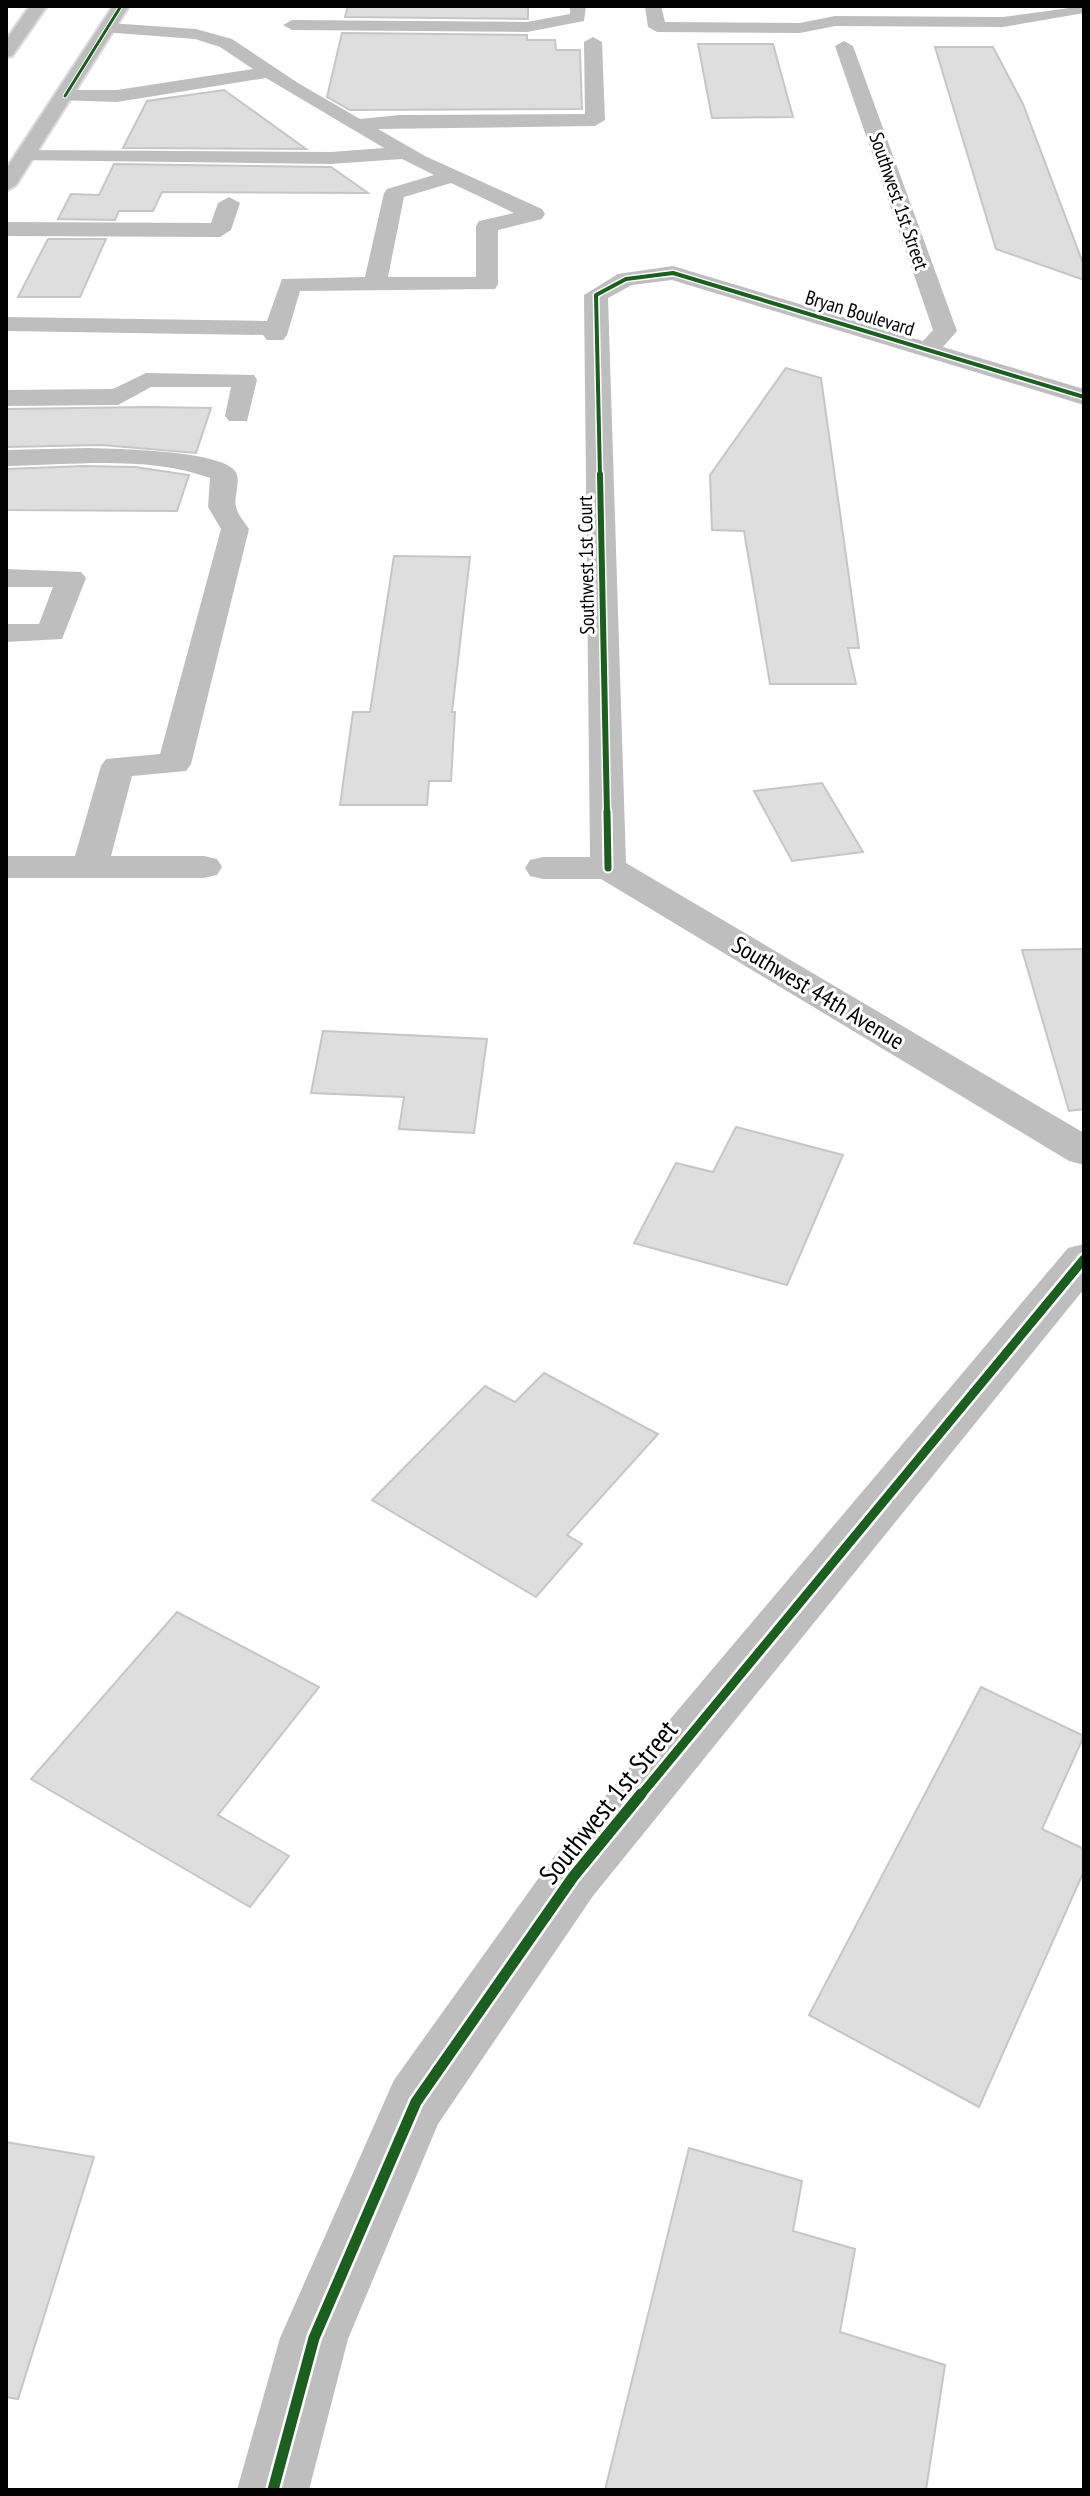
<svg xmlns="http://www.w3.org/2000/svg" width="1090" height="2496" font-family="'PT Sans Narrow',sans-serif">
<rect width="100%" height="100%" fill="#fff"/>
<g fill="#dedede" stroke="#c6c6c6" stroke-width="2">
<path d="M348,6H528V19L345,17Z"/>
<path d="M342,33L527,35V40H555L556,50H580L582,109L350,110L327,97Z"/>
<path d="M698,44H773L793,117L712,118Z"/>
<path d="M935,47H993L1023,104L1084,266V280L996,249Z"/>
<path d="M224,90L306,149L123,148L147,101Z"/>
<path d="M114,164L331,167L368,193L162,192L153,211H119L115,220L58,219L71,194L99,195Z"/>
<path d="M48,239H106L80,297H18Z"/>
<path d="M786,368L821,378L859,648H848L856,684H770L744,531L712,530L710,475Z"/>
<path d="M149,407L211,408L196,453L102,445L6,447V409Z"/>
<path d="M83,466L135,467L189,475L177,511L6,510V469Z"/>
<path d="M394,556L470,557L452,712H455L451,781H429L427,805H340L353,712H370Z"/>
<path d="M822,783L863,852L792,861L754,791Z"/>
<path d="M1084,949V1109L1069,1111L1022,950Z"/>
<path d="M323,1031L487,1039L474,1133L399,1129L404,1097L311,1093Z"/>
<path d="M736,1127L843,1155L787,1285L634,1243L676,1163L713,1172Z"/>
<path d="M544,1373L658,1434L567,1535L582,1544L536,1597L372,1500L485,1386L515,1402Z"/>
<path d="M177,1612L319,1687L218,1815L289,1856L250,1907L31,1779Z"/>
<path d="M981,1687L1084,1736L1042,1829L1084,1849V1871L979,2107L809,2015Z"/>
<path d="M6,2142L94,2157L18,2399L6,2397Z"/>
<path d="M689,2148L802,2181L793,2231L855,2249L840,2332L945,2365L926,2490H605Z"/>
</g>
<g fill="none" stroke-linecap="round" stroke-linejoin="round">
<g stroke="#dbdbdb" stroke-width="4">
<g id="major">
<path d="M30,6H47L12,56L6,57V40Z"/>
<path d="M113,6H129L16,185L6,191V169Z"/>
</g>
</g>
<g fill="#bebebe" fill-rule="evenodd">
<path d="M570,6H586L584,21L527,32L292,30L283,25L292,20L527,22L570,14Z"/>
<path d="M645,6H661L665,22L800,23L835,16L1003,17L1084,6V13L1003,27L835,26L800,33L657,32L648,27Z"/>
<path d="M109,23L196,29L232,39L298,83L360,119L400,115L585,114L584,42L593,37L602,42L605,120L595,126L378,129L425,156L542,209L545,214L542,219L498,230V284L495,289L300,291L287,335L283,340H267L263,335L6,331V317L267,321L282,279L365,277L384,193L387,189L434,175L402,159L331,164L18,160L15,156L18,152L25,150L331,152L384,148L266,78L117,102L58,100L56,96L65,90H117L253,69L220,47L195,39L103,32L100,28L103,24ZM451,183L514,213L479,221L476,226V277H388L404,197Z"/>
<path d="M844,41L853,46L957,331L943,347L1084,389V405L672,280L632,285L608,298L626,863L1084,1133V1165L1069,1161L601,879H543L530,876L525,868L530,860L543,857H590L584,295L618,274L673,266L923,341L933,330L835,46Z"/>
<path d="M229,197L240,203L231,230L220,237L6,236V222L211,223L218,203Z"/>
<path d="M146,373L254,375L257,380L247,421H229L225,416L231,387H151L118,405L6,406V390L113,389Z"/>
<path d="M88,448C115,449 219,450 235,471C242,480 233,497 236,507C238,515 245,523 249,529L191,764L186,771L132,776L111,856H204L217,859L222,867L217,875L204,878H6V856H75L101,766L106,759L160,754L221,529L208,507L210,478C147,455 72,465 6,466V450Z"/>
<path d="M6,569L81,572L86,578L62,639L6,642V624H39L53,587H6Z"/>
<path d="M1084,1244V1289L593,1896L438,2124L348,2339L309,2490H237L280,2338L394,2080L553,1858L1068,1248Z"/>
</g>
<use href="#major" fill="#bebebe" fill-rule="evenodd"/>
<g stroke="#fff" stroke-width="5">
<path id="cycleway-far5" d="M65,96L121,6"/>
</g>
<g stroke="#fff" stroke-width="7">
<path id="cycleway-far4" d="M600,476L596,295L626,279L673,273L1084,397"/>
</g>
<g stroke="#fff" stroke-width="9">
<path id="cycleway-far3" d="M600,474L607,814"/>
</g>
<g stroke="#fff" stroke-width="11">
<path id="cycleway-far2" d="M607,812L608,868"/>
</g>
<g stroke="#fff" stroke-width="14">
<path id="cycleway-far1" d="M640,1796L1084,1259"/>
</g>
<g stroke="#fff" stroke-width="16">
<path id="cycleway" d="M273,2490L314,2338L416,2102L573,1877L641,1794"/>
</g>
<use href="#cycleway-far5" stroke="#1b5e20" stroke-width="3"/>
<use href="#cycleway-far4" stroke="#1b5e20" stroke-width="4"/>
<use href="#cycleway-far3" stroke="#1b5e20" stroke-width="6"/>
<use href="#cycleway-far2" stroke="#1b5e20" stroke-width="7"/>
<use href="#cycleway-far1" stroke="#1b5e20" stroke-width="9"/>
<use href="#cycleway" stroke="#1b5e20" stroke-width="11"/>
</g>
<g text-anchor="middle" stroke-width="6" stroke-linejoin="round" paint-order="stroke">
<g font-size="20" fill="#000" stroke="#fff">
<text transform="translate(899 201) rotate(71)" y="7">Southwest 1st Street</text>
<text transform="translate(860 313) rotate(17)" y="7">Bryan Boulevard</text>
<text transform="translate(586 565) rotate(-91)" y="7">Southwest 1st Court</text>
</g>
<g font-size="24" fill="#000" stroke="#fff">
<text transform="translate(818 993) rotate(31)" y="8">Southwest 44th Avenue</text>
</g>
<g font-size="28" fill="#000" stroke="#fff">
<text transform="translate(608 1802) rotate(-51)" y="10">Southwest 1st Street</text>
</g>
</g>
<rect width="1090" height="2496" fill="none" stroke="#000000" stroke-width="16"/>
</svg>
